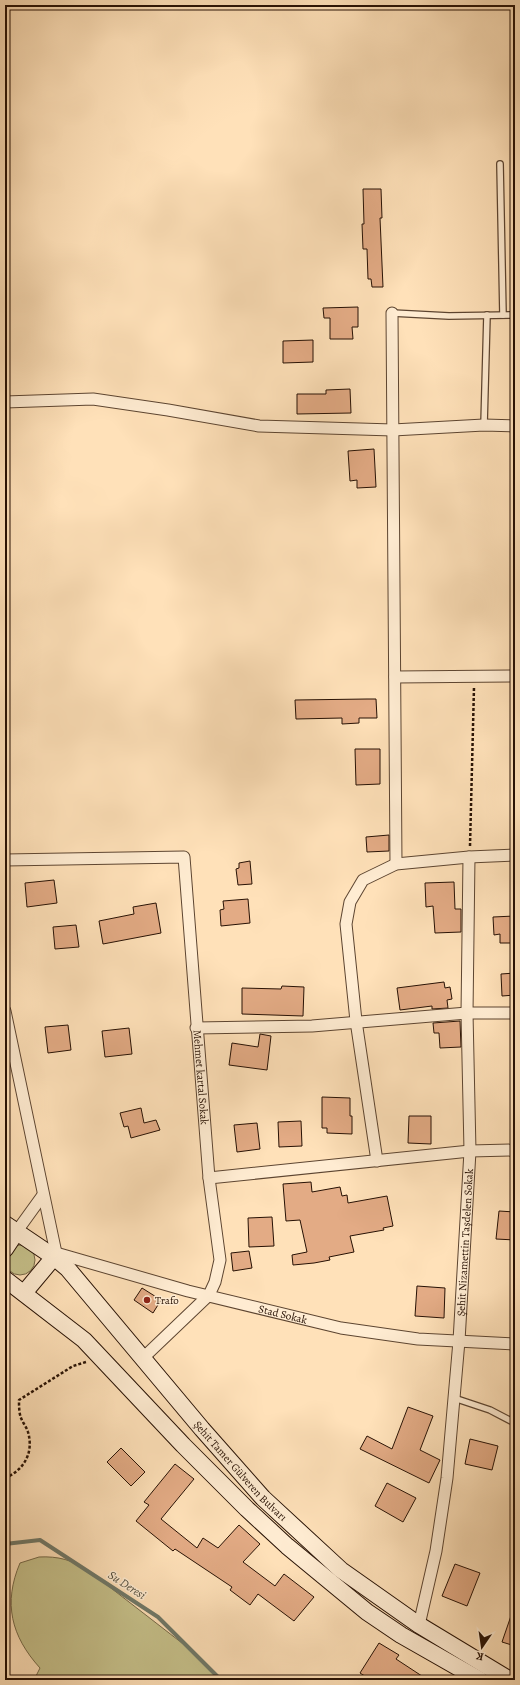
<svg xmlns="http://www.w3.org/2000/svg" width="520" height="1685" font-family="Alegreya,serif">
<rect width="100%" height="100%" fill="#ffe1b9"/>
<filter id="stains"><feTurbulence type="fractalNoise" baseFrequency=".005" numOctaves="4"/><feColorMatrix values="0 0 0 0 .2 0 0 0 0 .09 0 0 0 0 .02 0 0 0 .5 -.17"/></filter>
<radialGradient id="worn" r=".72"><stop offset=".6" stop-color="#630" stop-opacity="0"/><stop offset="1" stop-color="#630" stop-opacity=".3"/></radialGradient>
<g fill="#c6c18b" stroke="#766948">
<circle cx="20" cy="1260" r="15"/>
<path d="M39,1557C58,1556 73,1560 89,1571L200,1657L218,1680H34L40,1668C11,1636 3,1603 20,1563Z"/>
</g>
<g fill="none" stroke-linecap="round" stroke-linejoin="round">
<path stroke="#707969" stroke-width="4" d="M5,1544L40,1540L158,1617L221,1680"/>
</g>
<g fill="#e3ab85" stroke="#271104">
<path d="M363,189H381L382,218H380L383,287H372L371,279H368L367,249H363L362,224H364Z"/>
<path d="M358,307V327H352L353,339H330V318H324L323,308Z"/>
<path d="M313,340V362L283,363V341Z"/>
<path d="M350,389L351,413L297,414V394H326V390Z"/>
<path d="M374,449L376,487L357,488V480L350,481L348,451Z"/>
<path d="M367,699H376L377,718H359V723L342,724V718L296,719L295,700Z"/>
<path d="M355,749H380V784L356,785Z"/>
<path d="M389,835V851L367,852L366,837Z"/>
<path d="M250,861L252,884L238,885L236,869L239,868V863Z"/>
<path d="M54,880L57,903L27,907L25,883Z"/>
<path d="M454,882L455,909H461V932L435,933L433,906L426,907L425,883Z"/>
<path d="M248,899L250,923L221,926L220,910L224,909L223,901Z"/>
<path d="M156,903L161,933L103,944L99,921L134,914L133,907Z"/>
<path d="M515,916V943H500V934L494,935L493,917Z"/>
<path d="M76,925L79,947L55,949L53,927Z"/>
<path d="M515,973V995L502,996L501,974Z"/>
<path d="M444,982L445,988L450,987L452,999L447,1000L448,1008L432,1009V1006L400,1010L397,988Z"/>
<path d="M282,986L304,987L303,1016L242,1014V988L281,989Z"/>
<path d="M460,1021L461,1047L440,1048L439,1033H434L433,1023Z"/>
<path d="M68,1025L71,1050L48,1053L45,1027Z"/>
<path d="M129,1028L132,1054L105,1057L102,1031Z"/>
<path d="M260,1034L271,1036L267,1070L229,1065L232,1043L258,1047Z"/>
<path d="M322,1097L350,1098V1116H352V1134L327,1133V1128H322Z"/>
<path d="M141,1108L144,1123L156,1120L160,1130L131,1138L128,1126L124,1127L120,1113Z"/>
<path d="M409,1116H431V1144L408,1143Z"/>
<path d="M301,1121L302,1146L279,1147L278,1122Z"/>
<path d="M257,1123L260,1149L237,1152L234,1125Z"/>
<path d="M311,1182L312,1192L340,1187L342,1196L347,1195L348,1203L387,1196L393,1226L383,1228L384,1230L350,1236L354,1252L329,1257L330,1260L314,1263L293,1265L292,1255L307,1252L300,1220L286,1221L283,1184Z"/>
<path d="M499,1211L515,1212V1240L496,1239Z"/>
<path d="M272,1217L274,1246L249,1247L248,1218Z"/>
<path d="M249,1251L252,1268L233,1271L231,1253Z"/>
<path d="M417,1286L445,1288L444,1318L415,1316Z"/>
<path d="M142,1288L161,1300L153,1313L134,1300Z"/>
<path d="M408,1407L433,1416L420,1450L440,1460L429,1483L360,1449L367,1436L392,1449Z"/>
<path d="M470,1439L498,1446L492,1470L465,1464Z"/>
<path d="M121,1448L145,1472L131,1486L107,1462Z"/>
<path d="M175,1464L194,1479L161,1519L197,1548L203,1538L218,1548L239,1525L260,1544L243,1562L275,1586L284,1574L314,1597L294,1621L258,1594L250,1605L230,1590L232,1587L175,1549L173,1551L136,1521L149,1505L144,1502Z"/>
<path d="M387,1483L416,1498L403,1522L375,1506Z"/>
<path d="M455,1564L480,1573L467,1606L442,1596Z"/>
<path d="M513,1610H515V1646L502,1642Z"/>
<path d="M379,1643L399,1655L396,1659L428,1680H371L360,1673Z"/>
</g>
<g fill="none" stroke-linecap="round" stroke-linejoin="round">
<g stroke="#5d4531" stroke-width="8">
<g id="service">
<path d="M500,164L503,315"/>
<path d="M392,313L449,316L515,315"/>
<path d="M484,425L487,315"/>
<path d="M454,1398L490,1410L515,1423"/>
</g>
</g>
<g stroke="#5d4531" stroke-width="13">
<g id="minor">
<path d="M392,313L396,864"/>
<path d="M5,402L93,399L168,410L259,426L393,430L484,425L515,426"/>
<path d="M395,677L515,676"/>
<path id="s1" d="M5,860L184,857L209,1178L220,1260L215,1282L209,1295L143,1358"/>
<path d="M5,1011L56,1253L54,1257"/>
<path d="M196,1028L312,1026L467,1013H515"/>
<path d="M377,1161L356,1021L346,924L350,902L363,880L396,864L469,857L515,855"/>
<path d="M209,1178L470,1151L515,1150"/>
<path d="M17,1231L43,1195"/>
<path id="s2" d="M56,1253L188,1291L341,1328L418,1339L515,1344"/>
<path id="s3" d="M419,1625L436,1551L447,1478L459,1341L470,1151L467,1013L469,857"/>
</g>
</g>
<g stroke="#271104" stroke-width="18">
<g id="secondary">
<path id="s4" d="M5,1224L54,1257L68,1269L202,1429L263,1498L341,1570L419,1625L510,1680"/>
<path d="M5,1249L17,1231"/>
<path d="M5,1279L84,1340L183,1445L247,1509L287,1546L367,1612L401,1635L480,1680"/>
<path d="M24,1293L54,1257"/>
</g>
</g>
<g stroke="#271104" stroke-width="2.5" stroke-dasharray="3 2" stroke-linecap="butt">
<path d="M470,846L474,687"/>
<path d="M5,1478C24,1470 34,1453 28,1432C27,1428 23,1423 21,1418C19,1413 19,1406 19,1400L73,1366L86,1362"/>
</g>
<use href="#service" stroke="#ffecd2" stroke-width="5.5"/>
<use href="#minor" stroke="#ffecd2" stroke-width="11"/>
<use href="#secondary" stroke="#ffecd2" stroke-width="16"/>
</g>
<circle fill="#8f2418" stroke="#ffecd2" stroke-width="1.5" cx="147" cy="1300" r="4"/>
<g text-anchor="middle" stroke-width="3" stroke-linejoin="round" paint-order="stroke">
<g font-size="11" fill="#271104" stroke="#ffecd2">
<text dy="4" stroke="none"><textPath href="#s1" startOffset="400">Mehmet kartal Sokak</textPath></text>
<text dy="4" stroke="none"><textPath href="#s3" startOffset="386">Şehit Nizamettin Taşdelen Sokak</textPath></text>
<text dy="4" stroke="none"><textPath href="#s2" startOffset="235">Stad Sokak</textPath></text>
<text dy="4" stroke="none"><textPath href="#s4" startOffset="343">Şehit Tamer Gülveren Bulvarı</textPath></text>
</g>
<g font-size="11" fill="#271104" stroke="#ffecd2" text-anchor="start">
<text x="155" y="1304">Trafo</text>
</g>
<g font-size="12" font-style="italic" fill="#514e3f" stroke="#ffecd2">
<text transform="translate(127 1585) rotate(33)" y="4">Su Deresi</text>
</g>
</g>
<rect width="520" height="1685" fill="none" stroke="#ffe1b9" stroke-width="20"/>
<rect x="6" y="6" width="508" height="1673" fill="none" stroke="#271104" stroke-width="2"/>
<rect x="10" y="10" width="500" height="1665" fill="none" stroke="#271104"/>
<g transform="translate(482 1647) rotate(193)" stroke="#ffecd2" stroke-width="3" paint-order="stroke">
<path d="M0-3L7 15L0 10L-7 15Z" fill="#271104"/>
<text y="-6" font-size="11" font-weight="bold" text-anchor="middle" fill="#271104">K</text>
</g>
<rect width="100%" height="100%" filter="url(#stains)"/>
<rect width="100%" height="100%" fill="url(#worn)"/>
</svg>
